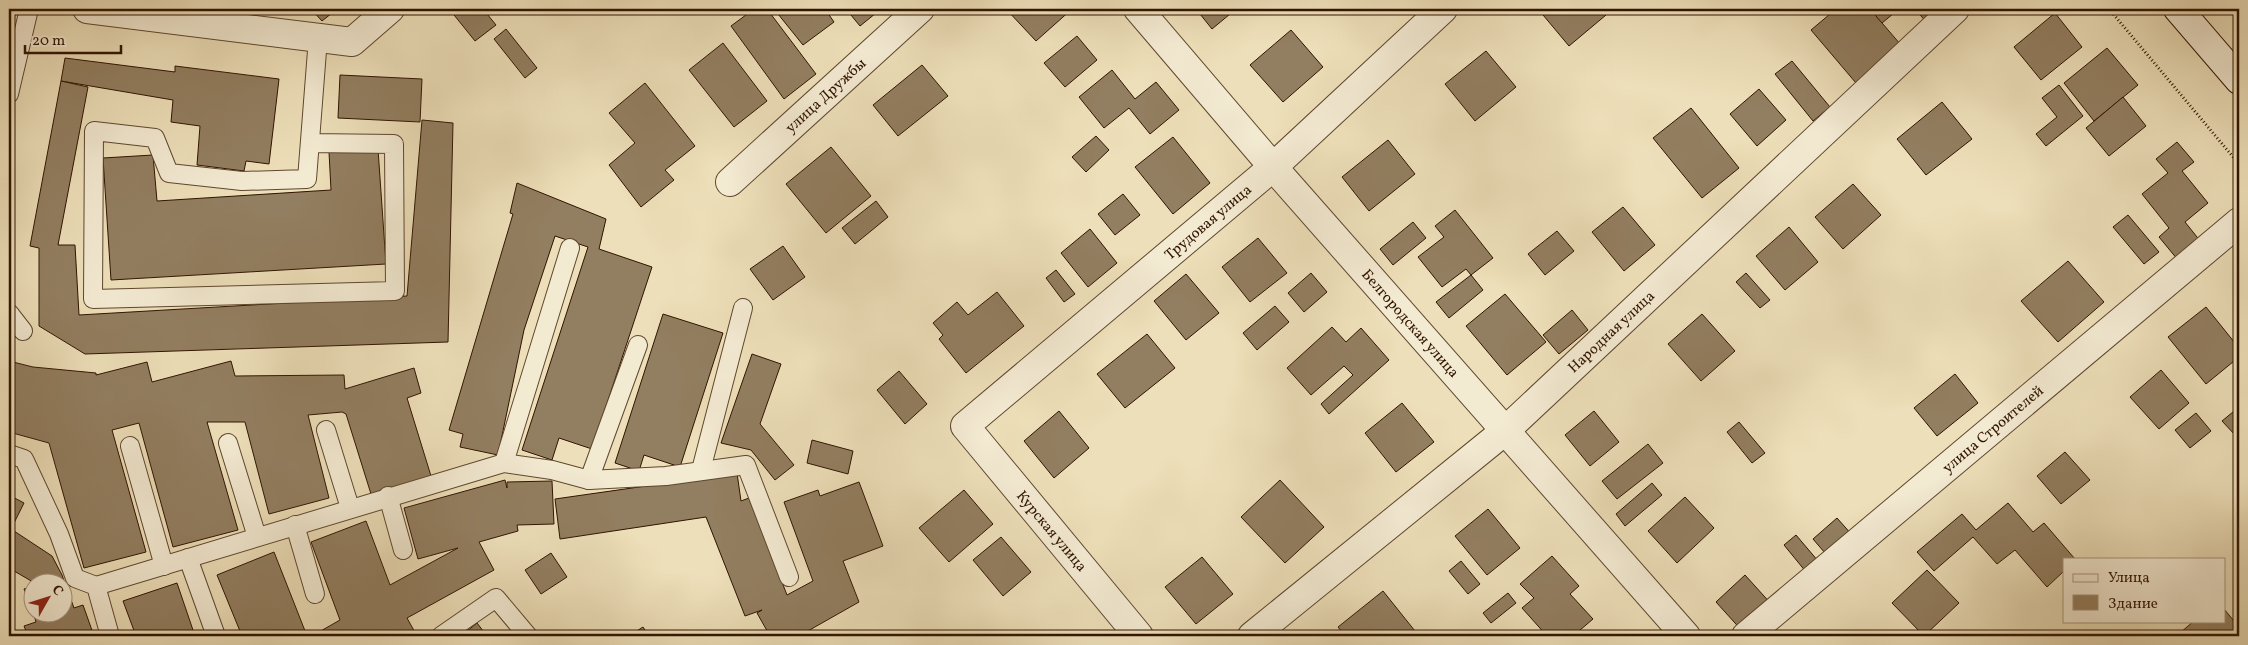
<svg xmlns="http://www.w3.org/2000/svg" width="2248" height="645" font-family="Vollkorn,serif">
<rect width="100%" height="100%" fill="#eddfb9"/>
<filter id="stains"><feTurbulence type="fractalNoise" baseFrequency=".004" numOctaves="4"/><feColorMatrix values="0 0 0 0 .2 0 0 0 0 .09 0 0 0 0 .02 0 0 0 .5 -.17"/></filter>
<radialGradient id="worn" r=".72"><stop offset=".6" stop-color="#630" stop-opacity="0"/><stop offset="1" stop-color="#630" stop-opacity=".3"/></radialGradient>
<g fill="#927e60" stroke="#301400">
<path d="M311,9H337L322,21Z"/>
<path d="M452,9H483L496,25L475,41L450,10Z"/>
<path d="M754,9H767L816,74L784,99L731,26Z"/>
<path d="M785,9H825L834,22L803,45L778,14Z"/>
<path d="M846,9H881L860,26Z"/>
<path d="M1006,9H1072L1036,41Z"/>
<path d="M1196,9H1236L1212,29Z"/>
<path d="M1538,9H1600L1606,15L1569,46Z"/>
<path d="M1836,9H1870L1901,45L1856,83L1811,30Z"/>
<path d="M1870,9H1899L1882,23Z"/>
<path d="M1915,9H1943L1928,24Z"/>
<path d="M2055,13L2082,47L2041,80L2014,47Z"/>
<path d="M506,29L537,68L525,78L494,39Z"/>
<path d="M1291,30L1323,67L1283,102L1250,65Z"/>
<path d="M1077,36L1097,60L1065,87L1044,63Z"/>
<path d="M723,43L767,101L734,127L689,70Z"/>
<path d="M2107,48L2138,85L2094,121L2064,83Z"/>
<path d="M1486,51L1516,87L1475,121L1445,84Z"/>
<path d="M65,58L175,72V66L279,79L269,164L246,161L244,171L197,165L200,126L171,122L173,100L61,81Z"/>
<path d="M1792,61L1830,107L1813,121L1775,74Z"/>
<path d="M922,65L948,96L898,136L873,105Z"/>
<path d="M1112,70L1135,99L1156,82L1179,110L1150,134L1129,108L1104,128L1079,97Z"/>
<path d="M340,75L422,79L420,122L338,118Z"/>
<path d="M61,81L88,87L58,245H75L79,315L407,296L422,120L453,123L448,342L85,354L39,326V248L30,246Z"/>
<path d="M645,83L695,146L665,170L674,180L641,207L609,165L635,143L609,113Z"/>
<path d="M2059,85L2083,116L2046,146L2036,134L2057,117L2042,98Z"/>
<path d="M1759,89L1786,120L1757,146L1730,114Z"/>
<path d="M2123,97L2146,126L2109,156L2086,128Z"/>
<path d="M1942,102L1972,139L1926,175L1897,139Z"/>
<path d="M1691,108L1739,168L1702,198L1653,138Z"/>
<path d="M1096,136L1109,150L1086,172L1072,157Z"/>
<path d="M1173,137L1210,183L1173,214L1135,167Z"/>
<path d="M1388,140L1415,174L1369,211L1342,177Z"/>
<path d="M2177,142L2194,162L2182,171L2208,203L2185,222L2201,242L2178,260L2159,237L2169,228L2142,194L2168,173L2156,159Z"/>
<path d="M831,147L871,196L826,233L786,184Z"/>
<path d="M378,149L386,264L111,280L103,158L153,155L157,201L331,190L329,152Z"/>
<path d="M517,183L606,219L599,249L652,267L592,449L559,438L552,460L522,450L588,247L555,236L524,330L498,455L460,447L463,434L449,430L513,214L510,213Z"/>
<path d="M1853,184L1881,215L1843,249L1815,217Z"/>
<path d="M1123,194L1140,215L1115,235L1098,214Z"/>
<path d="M876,201L888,217L855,244L842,228Z"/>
<path d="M1623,207L1655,245L1624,271L1592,232Z"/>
<path d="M1455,210L1493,258L1471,275L1466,269L1442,287L1418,257L1444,237L1435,226Z"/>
<path d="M2128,215L2159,252L2144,264L2113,227Z"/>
<path d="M1413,222L1426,238L1393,265L1380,249Z"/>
<path d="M1789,227L1818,262L1785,290L1756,256Z"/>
<path d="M1090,229L1117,263L1088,287L1061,253Z"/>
<path d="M1557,231L1574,251L1545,275L1528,254Z"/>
<path d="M1258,238L1287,273L1250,302L1222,267Z"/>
<path d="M783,246L805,277L773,300L750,269Z"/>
<path d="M2068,261L2104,302L2058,342L2021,301Z"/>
<path d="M1056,270L1075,294L1064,302L1046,278Z"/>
<path d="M1311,273L1327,292L1304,312L1288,293Z"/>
<path d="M1746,273L1770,300L1760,308L1736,282Z"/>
<path d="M1186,274L1219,313L1186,340L1154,301Z"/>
<path d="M1471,275L1483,290L1449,318L1436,302Z"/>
<path d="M997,292L1024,326L966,373L939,339L943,335L933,323L957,302L968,315Z"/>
<path d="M1505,294L1546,342L1507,375L1466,326Z"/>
<path d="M1275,306L1289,322L1257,350L1243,333Z"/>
<path d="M2206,307L2239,348V357L2206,384L2168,337Z"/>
<path d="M1572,310L1588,330L1559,354L1543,335Z"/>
<path d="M663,314L723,333L680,467L644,455L639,471L615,463Z"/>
<path d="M1702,314L1735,351L1701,381L1668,344Z"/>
<path d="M1332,327L1346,342L1361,328L1389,360L1329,414L1321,404L1353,375L1344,366L1311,395L1287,368Z"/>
<path d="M1147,334L1175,368L1125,408L1097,374Z"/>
<path d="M752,354L781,364L760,424L794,465L775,480L751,450L721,443Z"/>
<path d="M9,361L33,367L96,373V375L147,362L152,382L231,361L235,376L344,375L345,389L414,368L421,393L407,398L431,476L371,494L346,414L342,412L308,415L329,498L269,514L245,422H207L238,530L173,547L139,423L112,430L146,552L84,568L49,443L9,432Z"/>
<path d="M2161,370L2189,403L2159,429L2130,397Z"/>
<path d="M899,371L927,404L905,424L877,390Z"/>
<path d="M1955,374L1978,403L1937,436L1914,408Z"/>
<path d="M1402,403L1434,442L1396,472L1365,433Z"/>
<path d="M2239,407V433L2236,436L2222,421Z"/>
<path d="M1059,411L1089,448L1054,478L1024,441Z"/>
<path d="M1594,411L1619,442L1590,466L1565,435Z"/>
<path d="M2196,413L2211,431L2190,448L2175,430Z"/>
<path d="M1739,422L1765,453L1752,463L1727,432Z"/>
<path d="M812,440L853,451L848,474L807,463Z"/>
<path d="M1648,444L1663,463L1617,499L1602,481Z"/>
<path d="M2065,452L2090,480L2061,504L2037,476Z"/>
<path d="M737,473L741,501L749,498L787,595L813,581L784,502L818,490L820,496L859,482L883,546L843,561L859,602L799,636H770L757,613L762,610L745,616L706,517L560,539L555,499Z"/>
<path d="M505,480L507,488V482L552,481L554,524L517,525L518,531L479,542L494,570L407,618L417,636H312L340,620L311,542L366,521L390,585L458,548L418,559L404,508Z"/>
<path d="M1280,480L1324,527L1285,563L1241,517Z"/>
<path d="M1652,483L1662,495L1625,526L1616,514Z"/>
<path d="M964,490L993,524L949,562L919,528Z"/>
<path d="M9,495L24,503L11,529L52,556L62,575L74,608L83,605L94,636H28L24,626L36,622L33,612H62V582H33L9,568Z"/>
<path d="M1685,497L1714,528L1677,563L1648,531Z"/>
<path d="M2008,503L2033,532L2044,523L2075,559H2064V571L2047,587L2015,550L1997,564L1973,537L1934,571L1917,552L1962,514L1976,530Z"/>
<path d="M1488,509L1520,548L1487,575L1455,536Z"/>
<path d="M1837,518L1861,545L1837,567L1813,539Z"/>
<path d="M1796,535L1824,568L1811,578L1784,545Z"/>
<path d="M1001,537L1031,572L1003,596L973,560Z"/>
<path d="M274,552L307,636H242L217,575Z"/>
<path d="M551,553L567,577L541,594L525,570Z"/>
<path d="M1552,556L1579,586L1570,594L1593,619L1573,636H1547L1522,608L1534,598L1520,584Z"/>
<path d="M1202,557L1233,594L1196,624L1165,587Z"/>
<path d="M1461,561L1480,584L1468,594L1449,571Z"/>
<path d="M1927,570L1959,603L1924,636L1892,603Z"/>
<path d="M1745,575L1773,606L1744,633L1716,602Z"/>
<path d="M177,583L195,636H136L123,601Z"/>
<path d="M32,586V612L24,589Z"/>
<path d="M1383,591L1419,636H1345L1338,627Z"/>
<path d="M1508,593L1516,603L1491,623L1483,613Z"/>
<path d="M2224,609L2239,627V632L2233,636H2185L2181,632L2194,621H2224Z"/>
<path d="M477,623L487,636H461Z"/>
<path d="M643,627L649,636H629Z"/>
</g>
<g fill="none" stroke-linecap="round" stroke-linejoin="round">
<g stroke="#5f472e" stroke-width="20">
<g id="lane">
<path d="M9,94L29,9"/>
<path d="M311,143L394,144L395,291L93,299L94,131L155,138L169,173L242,181L307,179L318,38"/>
<path d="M9,313L23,331"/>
<path d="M326,430L350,508"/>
<path d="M228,443L257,537"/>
<path d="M130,446L164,566"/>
<path d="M9,454L24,459L59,534L75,578L96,586L110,636"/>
<path d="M504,463L570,248"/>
<path d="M701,470L743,308"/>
<path d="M589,480L638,345"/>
<path d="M388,496L403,550"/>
<path d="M295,525L315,594"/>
<path d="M188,558L216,636"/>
<path d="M96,586L504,463L552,470L589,480L666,476L746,465L789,577"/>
<path d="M441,636L496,598L528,636"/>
</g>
</g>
<g stroke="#5f472e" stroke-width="30">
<g id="street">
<path d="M87,9L352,42L390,9"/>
<path id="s1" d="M1138,9L1273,167L1686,636"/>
<path id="s2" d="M730,182L920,9"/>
<path id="s3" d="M1139,636L965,426L1273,167L1443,9"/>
<path id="s4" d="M1252,636L1506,430L1955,9"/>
<path id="s5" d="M1746,636L2239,222"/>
</g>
</g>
<g stroke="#301400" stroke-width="30">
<path id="secondary" d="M2178,9L2239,80"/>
</g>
<path stroke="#301400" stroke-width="3" stroke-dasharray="1 2.5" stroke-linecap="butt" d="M2109,9L2239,164"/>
<use href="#lane" stroke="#f3ead2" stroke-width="18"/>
<use href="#street" stroke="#f3ead2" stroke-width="28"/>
<use href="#secondary" stroke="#f3ead2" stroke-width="28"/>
</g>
<g text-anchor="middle" stroke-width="4" stroke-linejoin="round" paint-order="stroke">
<g font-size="15" fill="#301400" stroke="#f3ead2">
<text dy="5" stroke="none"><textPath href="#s2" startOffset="129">улица Дружбы</textPath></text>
<text dy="5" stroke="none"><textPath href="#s3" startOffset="590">Трудовая улица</textPath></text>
<text dy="5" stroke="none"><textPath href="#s1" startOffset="416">Белгородская улица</textPath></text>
<text dy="5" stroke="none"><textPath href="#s4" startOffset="471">Народная улица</textPath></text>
<text dy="5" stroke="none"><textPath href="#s5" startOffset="322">улица Строителей</textPath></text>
<text transform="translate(1052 531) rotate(50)" y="5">Курская улица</text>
</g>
</g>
<rect width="2248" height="645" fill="none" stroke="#eddfb9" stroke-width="30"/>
<rect x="10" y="10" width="2228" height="625" fill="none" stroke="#301400" stroke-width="2.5"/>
<rect x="15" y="15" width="2218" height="615" fill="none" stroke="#301400"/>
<rect x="2063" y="558" width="162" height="65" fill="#f3ead2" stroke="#a5947e"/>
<rect x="2073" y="574" width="25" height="8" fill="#f3ead2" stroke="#a5947e"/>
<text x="2108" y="582" font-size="15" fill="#301400">Улица</text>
<rect x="2073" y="595" width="25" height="15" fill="#927e60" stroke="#a5947e"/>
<text x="2108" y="608" font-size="15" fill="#301400">Здание</text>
<g transform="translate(48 598) rotate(51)"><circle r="24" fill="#f3ead2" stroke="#a5947e"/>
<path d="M0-4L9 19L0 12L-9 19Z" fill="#8f2418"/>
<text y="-8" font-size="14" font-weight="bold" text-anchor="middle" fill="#301400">С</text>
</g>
<path d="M25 45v8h96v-8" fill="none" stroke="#301400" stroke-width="2.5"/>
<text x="32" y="45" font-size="15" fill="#301400" stroke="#f3ead2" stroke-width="4" paint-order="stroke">20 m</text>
<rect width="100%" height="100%" filter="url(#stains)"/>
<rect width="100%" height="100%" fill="url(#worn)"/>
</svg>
